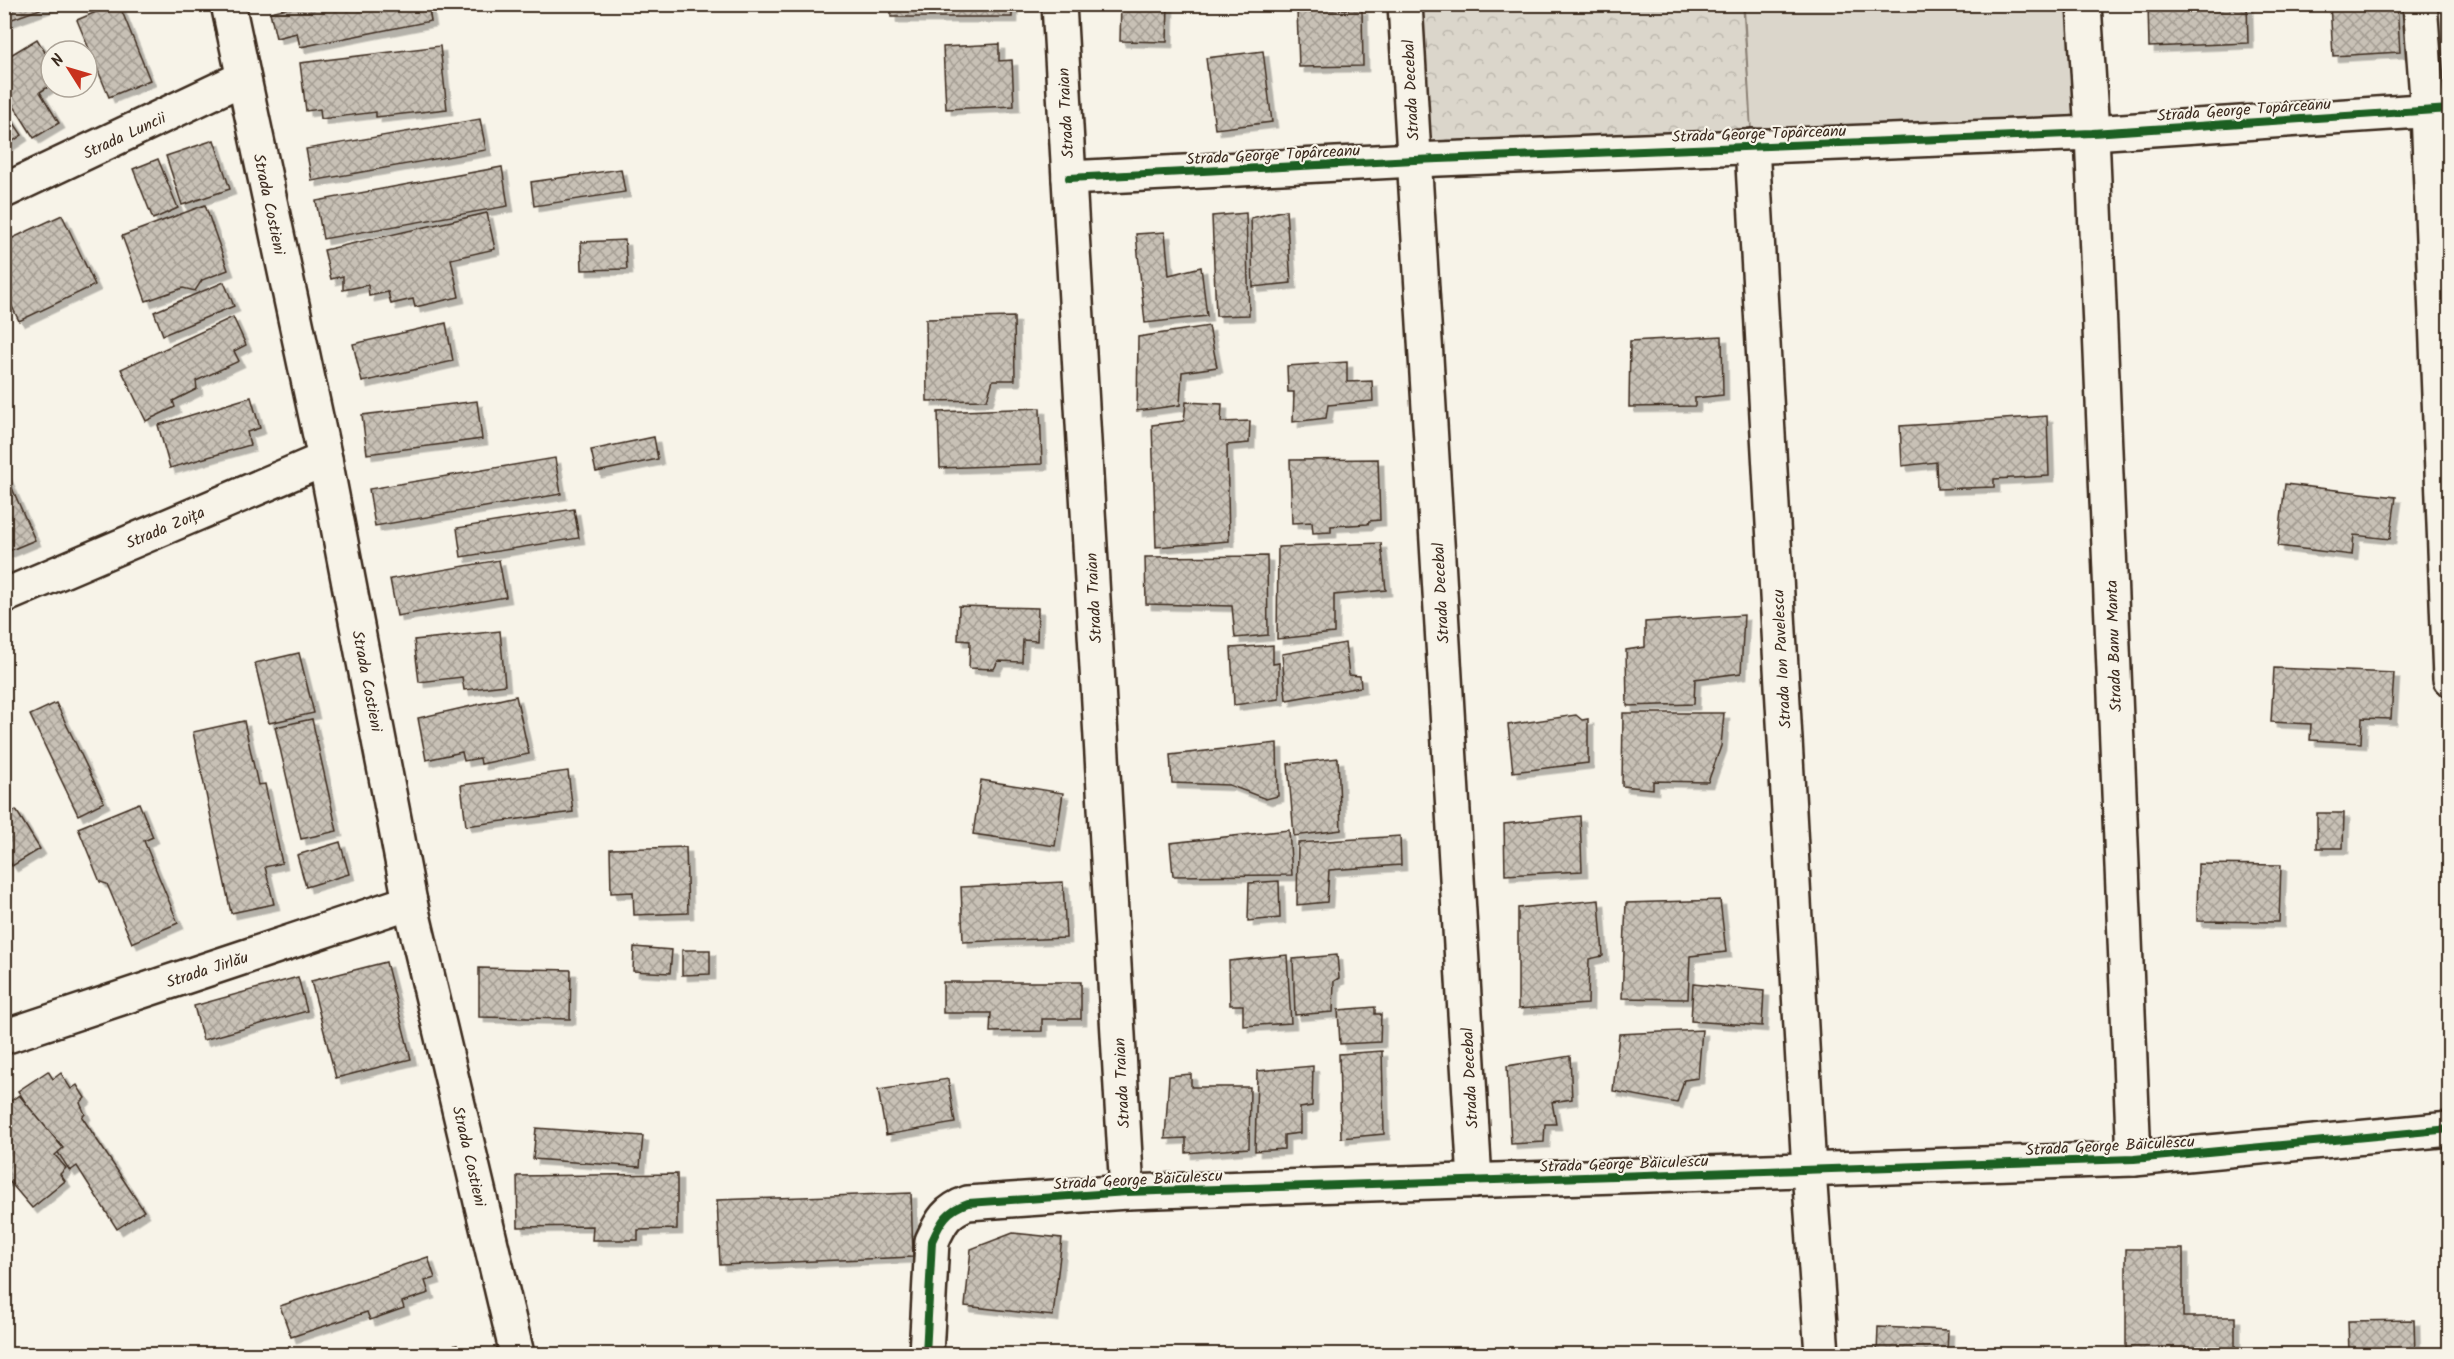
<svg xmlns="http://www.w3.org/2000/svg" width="2454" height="1359" font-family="Kalam,sans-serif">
<defs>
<pattern id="park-crowns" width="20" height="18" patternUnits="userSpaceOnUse" patternTransform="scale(1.5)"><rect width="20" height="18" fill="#dbd6cb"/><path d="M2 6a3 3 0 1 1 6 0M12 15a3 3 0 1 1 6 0" fill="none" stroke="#bdb8ae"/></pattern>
<pattern id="building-cross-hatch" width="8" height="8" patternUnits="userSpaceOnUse" patternTransform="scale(1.5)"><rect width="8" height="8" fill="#c8c1b6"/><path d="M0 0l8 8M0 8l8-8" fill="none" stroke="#a49d93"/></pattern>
<filter id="shadow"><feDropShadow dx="5.5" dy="5.5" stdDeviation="0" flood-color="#0004"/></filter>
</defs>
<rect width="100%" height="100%" fill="#f7f3e8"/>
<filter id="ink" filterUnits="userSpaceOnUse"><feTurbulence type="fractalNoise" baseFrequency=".0167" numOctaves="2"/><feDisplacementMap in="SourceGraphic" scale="12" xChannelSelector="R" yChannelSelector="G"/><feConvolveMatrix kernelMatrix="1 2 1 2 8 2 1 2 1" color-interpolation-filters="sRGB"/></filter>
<g filter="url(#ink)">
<path fill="url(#park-crowns)" stroke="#8b8074" stroke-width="1.5" d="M1413,5H1743L1752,146L1420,151Z"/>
<path fill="#dbd6cb" stroke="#8b8074" stroke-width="1.5" d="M1744,5H2084L2092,133L1752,146Z"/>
<g fill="url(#building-cross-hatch)" stroke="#3b2a1e" stroke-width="1.5" filter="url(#shadow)">
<path d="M4,4H54L4,22Z"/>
<path d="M115,4H119L150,80L109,97L77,20Z"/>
<path d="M306,4H428L431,21L300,47L297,33L276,38L270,12Z"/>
<rect x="891" y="4" width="121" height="13"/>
<path d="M1121,4H1168L1167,42L1120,41Z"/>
<path d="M2148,4H2247L2248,43L2149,47Z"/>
<path d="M2330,4H2397L2400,52L2333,56Z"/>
<path d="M1362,9L1363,66L1299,67L1297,10Z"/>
<path d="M37,39L51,62V85L40,92L59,123L34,138L4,90V59Z"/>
<path d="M999,44V61L1012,60L1014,106L946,109L943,47Z"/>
<path d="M440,46L447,109L376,117V112L321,119L320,109L306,111L300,63Z"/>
<path d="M1263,51L1272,122L1215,129L1206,58Z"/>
<path d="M4,108L22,135L4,147Z"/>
<path d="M480,119L486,150L312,181L306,149Z"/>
<path d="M214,140L230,189L182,205L166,156Z"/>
<path d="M158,159L178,208L153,219L133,169Z"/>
<path d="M502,167L508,206L323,239L316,201Z"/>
<path d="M621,169L625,192L534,206L531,182Z"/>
<path d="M205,205L228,270L202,280L195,291L183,288L146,301L122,236Z"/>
<path d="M1286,210L1291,283L1253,287L1251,218Z"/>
<path d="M487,213L495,249L451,259L459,297L415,307L413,299L391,304L388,292L369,296L368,285L343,290V276L331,279L324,250Z"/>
<path d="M1246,213L1249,315L1216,316L1212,216Z"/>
<path d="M62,215L95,285L19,321L4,290V242Z"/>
<path d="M1165,232L1169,275L1201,267L1207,316L1145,323L1136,234Z"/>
<path d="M625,240L627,269L582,270L581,242Z"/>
<path d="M224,282L234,306L163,335L154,312Z"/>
<path d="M233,317L246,345L234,351L239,361L196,381L197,389L173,401L175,407L146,421L121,369Z"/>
<path d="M1014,317L1015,380H993L987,400L927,401L926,319Z"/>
<path d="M446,323L453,361L362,382L353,344Z"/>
<path d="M1209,326L1217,367L1182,372L1180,405L1137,411L1138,337Z"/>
<path d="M1722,336L1723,395L1695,398V406L1629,407L1630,341Z"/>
<path d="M1347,362V382L1372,381L1373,401L1328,405L1326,418L1293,422L1294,392H1288L1287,366Z"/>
<path d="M251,397L260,428L247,432L250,445L170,468L158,425Z"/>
<path d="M477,401L482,439L367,454L362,415Z"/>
<path d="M1186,402L1222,404L1221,422L1250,421L1249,443L1227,445L1229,541L1156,547L1152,425L1184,421Z"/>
<path d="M1040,408L1042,464L940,468L938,412Z"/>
<path d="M2047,416L2049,476L1994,479V487L1937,489L1936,462L1902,466L1900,426Z"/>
<path d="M654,437L658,459L596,472L591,450Z"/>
<path d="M555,458L561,494L375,526L369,489Z"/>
<path d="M1378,459L1380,520L1369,521L1368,524L1331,526V532L1313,533L1312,522L1292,523L1290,460Z"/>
<path d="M4,470L35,540L4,553Z"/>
<path d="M2285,484L2396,497L2390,539L2354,535L2352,555L2278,546Z"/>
<path d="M574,509L579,538L461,557L457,528Z"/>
<path d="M1381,543L1386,590L1334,595V633L1277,639L1278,547Z"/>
<path d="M1267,556L1268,635L1235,638L1232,606L1146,604L1145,557Z"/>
<path d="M499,560L506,597L397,616L390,579Z"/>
<path d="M959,606L1038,608L1037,641L1023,640L1022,662L998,661L994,669L969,668L970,641L958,640Z"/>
<path d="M1744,615L1741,673L1695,679L1694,704L1627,706L1626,650L1645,647V622Z"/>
<path d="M500,631L505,685L464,690L462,677L419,682L414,640Z"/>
<path d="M1345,643L1349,675L1360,676L1361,687L1286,700L1282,654Z"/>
<path d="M1273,645V664L1279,663V699L1234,705L1231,648Z"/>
<path d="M299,653L314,713L269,723L255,663Z"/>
<path d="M2274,668L2394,673L2391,719L2362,718L2361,743L2310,740L2311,724L2271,722Z"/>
<path d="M516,696L529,754L481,764L480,758L464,761L462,752L426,760L418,718Z"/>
<path d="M56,703L104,802L78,815L30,715Z"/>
<path d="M1623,713H1724L1721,746L1708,782L1653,781V789L1622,786Z"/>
<path d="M1576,715L1582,720L1588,719V763L1513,772L1508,725Z"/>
<path d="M312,719L337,831L301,839L275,727Z"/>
<path d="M244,721L258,785L265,784L282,863L265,867L274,904L231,913L193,732Z"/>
<path d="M1277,743L1278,796L1266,799L1229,785L1172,783L1170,755Z"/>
<path d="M1338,758L1341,830L1294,836L1288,764Z"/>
<path d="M568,771L573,812L466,826L461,785Z"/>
<path d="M981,780L1063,793L1055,846L973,834Z"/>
<path d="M139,803L153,837L144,841L178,923L132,943L107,884L100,882L78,828Z"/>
<path d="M16,810L40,849L12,866L4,854V817Z"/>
<path d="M2317,813H2344L2343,848H2317Z"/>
<path d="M1580,816L1582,871L1505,875L1504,824Z"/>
<path d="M1289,830L1292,875L1173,876L1170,843Z"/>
<path d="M1400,836L1401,865L1329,870L1327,902L1297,905L1298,843Z"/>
<path d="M340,842L349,874L306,887L297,855Z"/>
<path d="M686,847L688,913L634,915L633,892L611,893L610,849Z"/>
<path d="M2198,864L2281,865L2279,922L2197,921Z"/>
<path d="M1279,881L1280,918L1248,921L1249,883Z"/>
<path d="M1063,882L1066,938L963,942L961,887Z"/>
<path d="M1599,900L1603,956L1589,959L1588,1004L1518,1009V908Z"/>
<path d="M1720,900L1726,952L1690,956L1688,999L1622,998L1626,903Z"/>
<path d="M634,947L672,950L670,973L633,971Z"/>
<path d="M682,950H710V974L682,975Z"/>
<path d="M1287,955L1291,1023L1243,1026V1005H1230L1229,961Z"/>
<path d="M1337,955L1339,978L1334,981L1333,1012L1295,1015L1293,959Z"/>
<path d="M386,962L411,1059L336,1078L311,981Z"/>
<path d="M479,968L571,970L570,1019L479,1017Z"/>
<path d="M298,977L307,1011L203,1040L194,1006Z"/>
<path d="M943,982H1081V1019H1042V1031L990,1032L991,1013H943Z"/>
<path d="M1693,984L1764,991L1762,1026L1691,1021Z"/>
<path d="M1375,1007V1014H1381L1380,1042L1340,1044L1338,1010Z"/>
<path d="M1702,1030L1698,1078L1684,1080L1677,1103L1613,1091L1619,1034Z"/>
<path d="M1382,1051L1384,1134L1341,1138L1339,1054Z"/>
<path d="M1570,1056L1572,1099L1552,1102L1556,1124H1545L1544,1142L1511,1144L1507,1066Z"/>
<path d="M1313,1066L1312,1106L1300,1108V1133L1284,1135V1149L1255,1151L1257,1071Z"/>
<path d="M48,1071L53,1079L61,1073L71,1089L77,1085L85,1098L80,1103L85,1114L82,1117L144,1211L117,1229L77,1166L70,1171L18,1091Z"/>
<path d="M1191,1074V1087H1250L1249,1148L1186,1153V1138L1165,1139L1169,1076Z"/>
<path d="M948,1079L955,1123L886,1135L878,1090Z"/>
<path d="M4,1093L11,1101L19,1095L63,1148L55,1155L66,1168L60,1174L65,1181L32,1208L9,1181H4Z"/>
<path d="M536,1128L643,1136L640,1167L533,1159Z"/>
<path d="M677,1174V1229L638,1230V1240H592L593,1226L518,1227L517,1176Z"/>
<path d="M911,1193L913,1257L720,1265L717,1200Z"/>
<path d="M1013,1233L1062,1238L1053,1316L965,1306L971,1249Z"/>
<path d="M2126,1249H2183V1317H2235V1354H2126Z"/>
<path d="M428,1257L435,1278L425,1281L429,1293L402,1302L404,1308L370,1320L367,1312L291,1337L280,1306Z"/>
<path d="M2414,1320L2415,1354H2349L2348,1321Z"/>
<path d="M1878,1327L1948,1330L1947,1354H1877Z"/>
<path d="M457,1345L459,1354H416Z"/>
</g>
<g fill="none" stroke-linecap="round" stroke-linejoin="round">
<g stroke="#3b2a1e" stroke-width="38">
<g id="minor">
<path d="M1059,4L1127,1192"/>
<path d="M1405,4L1475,1181"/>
<path d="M2084,4L2092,133L2134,1159"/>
<path d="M2420,4L2428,111L2450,679"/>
<path d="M1752,146L1809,1171L1822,1354"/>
<path d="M1069,178L1414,160L2092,133L2450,109"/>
<path d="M4,191L243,78"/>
<path d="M4,596L325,459"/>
<path d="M4,1037L410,902"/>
<path d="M926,1354L932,1241C941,1221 947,1210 968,1203L1127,1192L2134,1159L2450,1129"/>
</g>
</g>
<g stroke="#3b2a1e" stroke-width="38">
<path id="tertiary" d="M228,4L325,459L410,902L517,1354"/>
</g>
<use href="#minor" stroke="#f7f3e8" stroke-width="33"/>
<use href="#tertiary" stroke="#f7f3e8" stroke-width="33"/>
<g stroke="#f7f3e8" stroke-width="11">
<g id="cycleway">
<path d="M1069,178L1414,160L2092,133L2450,109"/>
<path d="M926,1354L932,1241C941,1221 947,1210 968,1203L1127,1192L2134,1159L2450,1129"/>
</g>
</g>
<use href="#cycleway" stroke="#1b5e20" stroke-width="8"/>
</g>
</g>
<g text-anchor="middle" stroke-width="4.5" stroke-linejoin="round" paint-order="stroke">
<g font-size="16" fill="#3b2a1e" stroke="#f7f3e8">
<text transform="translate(1410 90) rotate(-93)" y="6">Strada Decebal</text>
<text transform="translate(2244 109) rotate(-4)" y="6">Strada George Topârceanu</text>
<text transform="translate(1065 113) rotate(-93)" y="6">Strada Traian</text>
<text transform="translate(1759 133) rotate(-2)" y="6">Strada George Topârceanu</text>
<text transform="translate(124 135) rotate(-25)" y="6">Strada Luncii</text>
<text transform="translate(1273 154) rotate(-3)" y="6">Strada George Topârceanu</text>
<text transform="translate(270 204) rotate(78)" y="6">Strada Costieni</text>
<text transform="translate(165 527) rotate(-23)" y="6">Strada Zoița</text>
<text transform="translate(1440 593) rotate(-93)" y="6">Strada Decebal</text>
<text transform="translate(1093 598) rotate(-93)" y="6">Strada Traian</text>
<text transform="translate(2113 646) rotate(-92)" y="6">Strada Banu Manta</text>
<text transform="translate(1781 659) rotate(-93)" y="6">Strada Ion Pavelescu</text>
<text transform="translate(368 681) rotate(79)" y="6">Strada Costieni</text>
<text transform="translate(207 969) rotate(-18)" y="6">Strada Jirlău</text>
<text transform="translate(1469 1078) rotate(-93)" y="6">Strada Decebal</text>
<text transform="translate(1121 1083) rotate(-93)" y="6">Strada Traian</text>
<text transform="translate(2110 1145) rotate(-3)" y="6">Strada George Băiculescu</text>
<text transform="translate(470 1156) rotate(77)" y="6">Strada Costieni</text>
<text transform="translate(1624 1163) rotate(-2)" y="6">Strada George Băiculescu</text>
<text transform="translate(1138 1179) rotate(-3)" y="6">Strada George Băiculescu</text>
</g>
</g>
<rect width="2454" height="1359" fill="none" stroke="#f7f3e8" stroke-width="24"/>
<rect x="12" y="12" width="2430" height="1335" fill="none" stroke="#3b2a1e" stroke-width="2" filter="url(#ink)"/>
<g transform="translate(69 69) rotate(307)"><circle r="28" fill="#f7f3e8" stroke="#aca397" stroke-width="1.5"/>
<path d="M0-4.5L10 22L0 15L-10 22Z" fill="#c8321e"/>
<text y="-9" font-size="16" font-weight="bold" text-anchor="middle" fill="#3b2a1e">N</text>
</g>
</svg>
